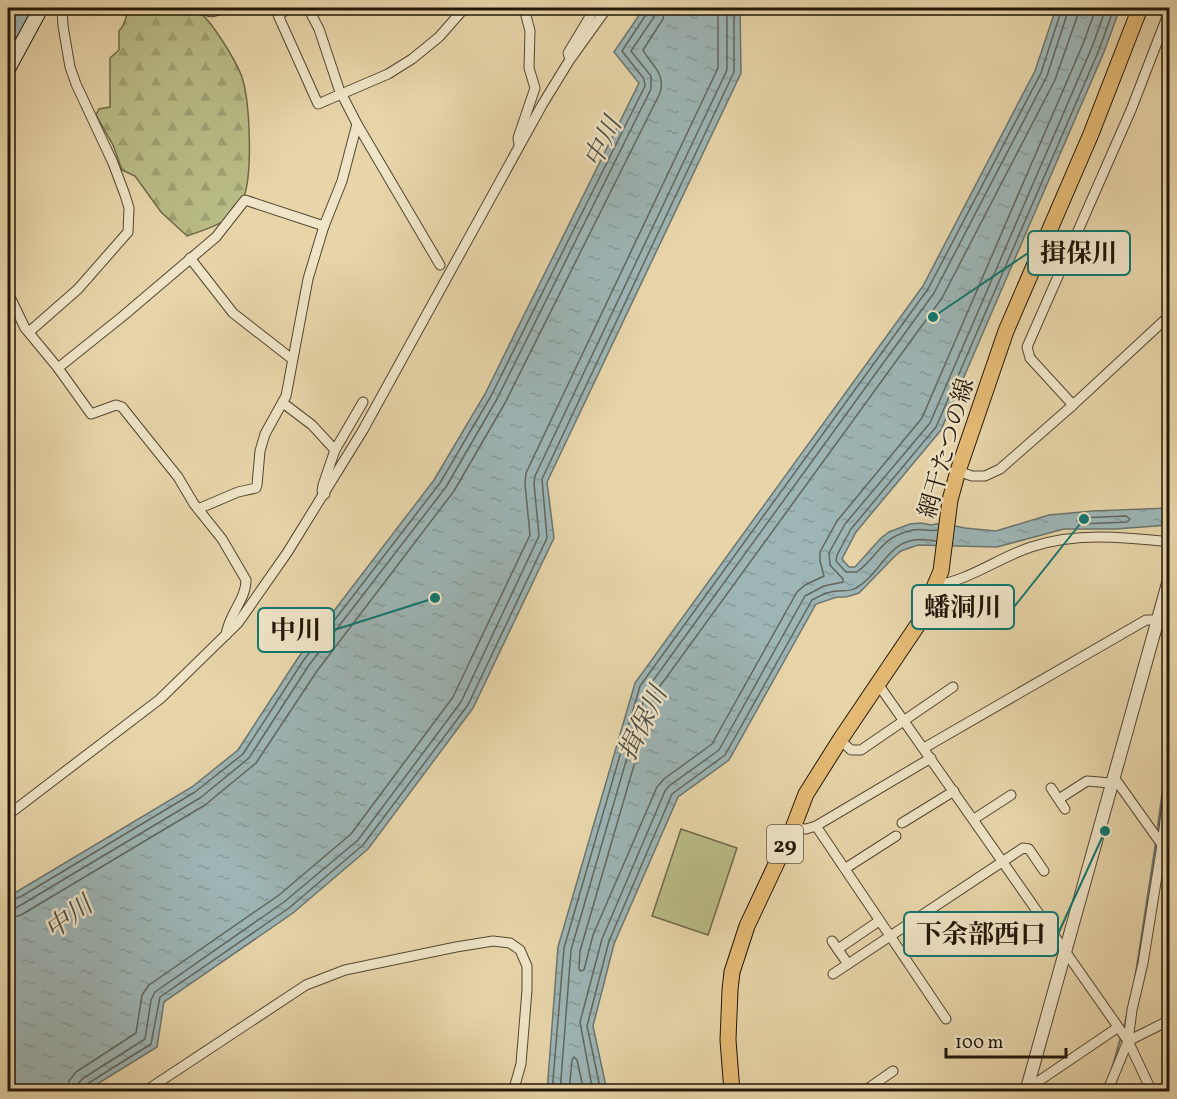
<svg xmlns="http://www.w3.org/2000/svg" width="1177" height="1099" font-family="Vollkorn,'Noto Serif JP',serif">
<defs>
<pattern id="forest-firs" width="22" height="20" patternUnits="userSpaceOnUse" patternTransform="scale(1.5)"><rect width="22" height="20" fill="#b9bc86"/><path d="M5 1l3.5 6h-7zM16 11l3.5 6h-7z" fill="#9fa172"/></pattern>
<pattern id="water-ripples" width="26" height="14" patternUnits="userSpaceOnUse" patternTransform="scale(1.5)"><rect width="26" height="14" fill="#9db5b5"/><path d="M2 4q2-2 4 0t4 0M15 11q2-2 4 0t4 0" fill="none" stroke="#879b9a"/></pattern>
</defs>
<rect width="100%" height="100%" fill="#e7d5a9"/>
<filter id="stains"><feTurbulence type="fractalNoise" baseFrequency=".00333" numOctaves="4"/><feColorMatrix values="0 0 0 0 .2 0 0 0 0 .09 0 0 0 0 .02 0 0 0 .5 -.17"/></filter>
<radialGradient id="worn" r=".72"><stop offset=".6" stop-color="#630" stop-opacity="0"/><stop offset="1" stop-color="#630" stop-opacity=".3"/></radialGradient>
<path fill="#b9bc86" stroke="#6e6946" stroke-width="1.5" d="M681,829L737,848L708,935L652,916Z"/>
<path fill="url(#forest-firs)" stroke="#6e6946" stroke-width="1.5" d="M131,8C143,8 188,5 195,9C210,17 236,61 242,77C250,103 254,181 241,204C229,224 206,229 187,236L161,212L135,176L122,170L113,145L96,115L99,109L110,107V58L119,50V31C128,22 124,14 131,8Z"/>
<g fill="url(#water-ripples)" stroke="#6c756f" stroke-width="1.5">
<path d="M644,8H740L741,73L547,482L554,538L473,708L368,849L293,913L164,1002L157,1047L86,1091H8V897L192,787L238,750L298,658L434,480L485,394L639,83L614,52Z"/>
<path d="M1056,8H1120L1104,52L941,430L856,532L842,559L849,567H855L881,538L889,532L910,524L921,523L931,525L941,523L965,528L996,531L1049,515L1093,511L1169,508V525L1115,529H1064L997,547L918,545L901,551L894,557L859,593L846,597H837L816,604L729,760L678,797L614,944L593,1026L607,1091L547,1092L558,947L635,683L923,286L1035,71Z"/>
</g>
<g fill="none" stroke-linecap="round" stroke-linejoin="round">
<g stroke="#60665e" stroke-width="1.5">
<path d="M1078,8L1077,17L1055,80L942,298L655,693L580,951L579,969L580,971L584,970L593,935L657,787L664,779L712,744L797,592L805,585L824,576L820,561V552L837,521L922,418L1083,44L1096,8"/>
<path d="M1126,516L1130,519L1127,522L1081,524L1077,521L1080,518Z"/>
<path d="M937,530C929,532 922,528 913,530C880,537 880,555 857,572H846L836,561L837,555L851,529L936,427L1099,50L1114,8"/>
<path d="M8,902L22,896L195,792L243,754L303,661L440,483L491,396L645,86L644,79L622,51L647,13L648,8"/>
<path d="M8,910L14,909L26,902L200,798L249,758L309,665L446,487L497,399L651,89V76L631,51L654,17L656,8"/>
<path d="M8,919L21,915L205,805L256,763L317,671L454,491L505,403L660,93C666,73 651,65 643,50L663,19L665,8"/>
<path d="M67,1092L69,1081L76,1072L136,1033L142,995L149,985L279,895L351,834L453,697L530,535L525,484L526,473L718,68V8"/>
<path d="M76,1092L77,1085L82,1079L145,1039L151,1000L155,992L284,902L358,840L461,702L539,536L534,483L535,476L727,70V8"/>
<path d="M84,1092L87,1084L151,1044L160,997L289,908L363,845L468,705L547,538L542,479L734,72V8"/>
<path d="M552,1092L564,948L640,686L928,289L1041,73L1062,8"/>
<path d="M560,1092L571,950L647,689L934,293L1047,76L1069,8"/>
<path d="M569,1092L572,1060L574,1057L577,1060L584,1092"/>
<path d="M593,1092L580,1022L602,939L665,791L669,786L719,750L805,596L824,586L843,582V579L830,565L829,553L845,524L930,423L1092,47L1106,8"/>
<path d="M601,1092L587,1026L609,941L672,794L725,755L812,600C819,596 829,591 838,591C844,590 850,592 856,588C887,570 887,531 936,541"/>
</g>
<g stroke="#6c756f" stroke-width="2">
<path d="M1157,833L1164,781L1170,763"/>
<path d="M1135,979L1156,842"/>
<path d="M1124,1029L1127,1014"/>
<path d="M1111,1072L1121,1037"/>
</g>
<path stroke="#9db5b5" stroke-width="15" d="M8,39L25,8"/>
<g stroke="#534630" stroke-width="11">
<g id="minor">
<path d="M202,8C210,13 213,13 221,8"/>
<path d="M290,8L278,15L318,104L388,74L412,59L439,37L461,12L468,8"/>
<path d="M308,8L319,29L339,89L357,124L440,265"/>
<path d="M569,56L568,53L595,8"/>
<path d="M519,144L518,138L535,88L529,68L530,31L524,8"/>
<path d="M190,258L233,313L292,359"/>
<path d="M8,293L25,328L58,368L91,414L116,405L122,407L178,477L194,504L222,539L246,580C246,600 228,615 226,635"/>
<path d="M29,332L78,289L128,232L129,208L125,195L113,163L76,84L70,67L63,26L62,8"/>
<path d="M58,368L123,316L216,237L245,200L324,226"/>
<path d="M283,403L312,425L335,450"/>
<path d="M1073,405L1030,358L1027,347L1131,110L1170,9"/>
<path d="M958,471L972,476H985L1000,469L1073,405L1170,315"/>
<path d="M325,494L322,491L323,485L335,450L363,402"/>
<path d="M198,509L238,492L256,488L257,485L260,451L265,434L286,396L308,279L324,226L342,181L357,124"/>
<path d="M936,585C968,581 1000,557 1031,547C1075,532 1124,537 1170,542"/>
<path d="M878,684L1128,1041L1152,1092"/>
<path d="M840,740L851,750H861L953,687"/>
<path d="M924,748L1146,620H1158L1170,614"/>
<path d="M1113,776L1170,856"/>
<path d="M1051,788L1065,809"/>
<path d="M1059,799L1087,781L1111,783"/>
<path d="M8,815L160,699L238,623L287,553L363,430L542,105L569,61L607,8"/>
<path d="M974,819L1011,795"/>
<path d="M902,823L954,791"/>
<path d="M816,826L946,1019"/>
<path d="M793,828L806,829L816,826L931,758"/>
<path d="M846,868L896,836"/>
<path d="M832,941L848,964"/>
<path d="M838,949L879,921"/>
<path d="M833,974L1023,848L1029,849L1044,871"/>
<path d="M1128,1041L1170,1020"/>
<path d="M1027,1089L1117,1028"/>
<path d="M144,1092L306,985L345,970L456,947L493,941L510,943L520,950L527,966V990L521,1064L513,1092"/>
<path d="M863,1092L893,1071"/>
<path d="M1107,1092L1128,1041L1132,1010L1143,963L1162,845L1170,778"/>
</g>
</g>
<g stroke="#534630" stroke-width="14">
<path id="tertiary" d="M1026,1092L1170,576"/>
</g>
<g stroke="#221607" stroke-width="16">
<path id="secondary" d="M8,69L41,8"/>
</g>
<g stroke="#221607" stroke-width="17">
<path id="primary" d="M732,1092L728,1040L730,990L732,972L747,926L793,828L806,794L840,740L919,623L941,571L950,500L958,471L1006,331L1091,134L1140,8"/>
</g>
<use href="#minor" stroke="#efe4c7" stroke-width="9"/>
<use href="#tertiary" stroke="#efe4c7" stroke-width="12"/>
<use href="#secondary" stroke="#efe4c7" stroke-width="14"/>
<use href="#primary" stroke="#e4ba74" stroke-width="15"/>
</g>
<g text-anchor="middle" stroke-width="5" stroke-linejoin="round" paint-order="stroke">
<rect fill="#efe4c7" stroke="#605441" stroke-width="1.5" x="767" y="825" width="36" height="38" rx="4.5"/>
<g font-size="22" font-weight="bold" fill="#221607">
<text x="785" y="852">29</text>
</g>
<g font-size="24" fill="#221607" stroke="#efe4c7">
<text transform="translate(946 448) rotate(-74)" y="8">網干たつの線</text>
</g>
<g font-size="26" font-style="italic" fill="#4d4e44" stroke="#efe4c7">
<text transform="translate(602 142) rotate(-63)" y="9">中川</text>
<text transform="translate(642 723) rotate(-64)" y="9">揖保川</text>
<text transform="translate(68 917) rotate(-37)" y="9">中川</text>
</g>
</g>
<path fill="none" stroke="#0f766e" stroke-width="2" d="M933 317L1028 253M1084 519L1014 607M435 598L334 630M1105 831L1058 934"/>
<g fill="#0f766e" stroke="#efe4c7" stroke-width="2">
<circle cx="933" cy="317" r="6"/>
<circle cx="1084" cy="519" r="6"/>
<circle cx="435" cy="598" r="6"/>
<circle cx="1105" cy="831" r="6"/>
</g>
<g fill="#efe4c7" stroke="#0f766e" stroke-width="2">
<rect x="1028" y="231" width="102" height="44" rx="6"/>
<rect x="912" y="585" width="102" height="44" rx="6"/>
<rect x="258" y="608" width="76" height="44" rx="6"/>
<rect x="904" y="912" width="154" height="44" rx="6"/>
</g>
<g font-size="26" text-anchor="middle" font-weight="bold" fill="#221607">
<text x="1079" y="262">揖保川</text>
<text x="963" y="616">蟠洞川</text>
<text x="296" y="639">中川</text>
<text x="981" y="943">下余部西口</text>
</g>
<rect width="1177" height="1099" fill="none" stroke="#e7d5a9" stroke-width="30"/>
<rect x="9" y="9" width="1159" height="1081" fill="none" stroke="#221607" stroke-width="3"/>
<rect x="15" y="15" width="1147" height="1069" fill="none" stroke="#221607" stroke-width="1.5"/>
<path d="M946 1048v9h120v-9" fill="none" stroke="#221607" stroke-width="3"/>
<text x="955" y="1048" font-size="18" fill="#221607" stroke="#efe4c7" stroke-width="4.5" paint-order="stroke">100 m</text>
<rect width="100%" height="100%" filter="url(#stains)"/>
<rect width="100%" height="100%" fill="url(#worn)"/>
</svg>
